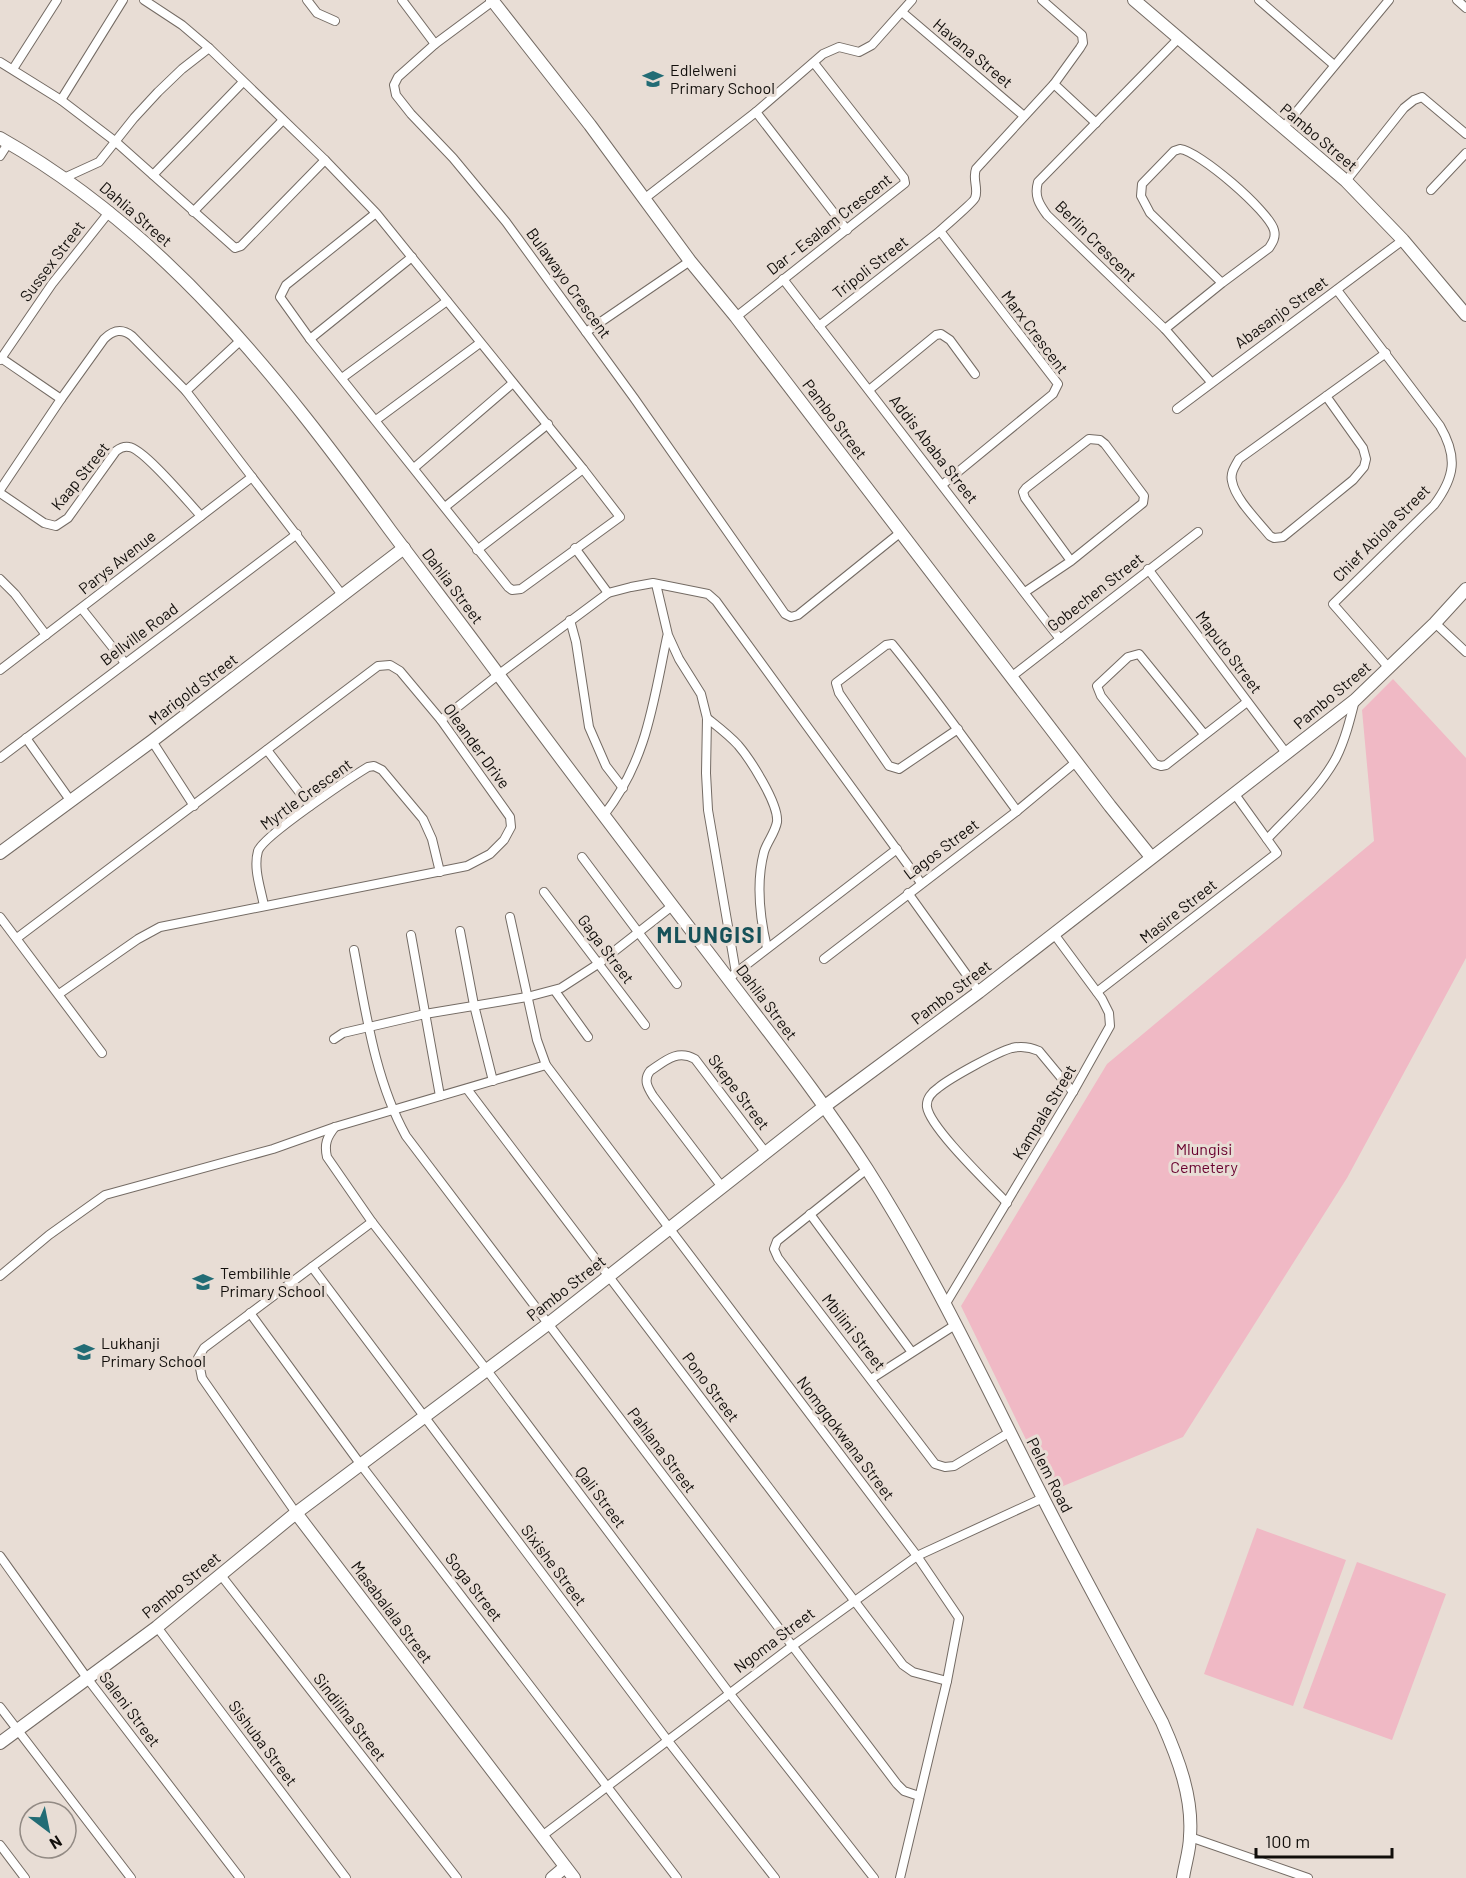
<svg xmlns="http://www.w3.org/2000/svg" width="1466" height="1878" font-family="Barlow,sans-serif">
<rect width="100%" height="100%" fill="#e8ddd5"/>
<g fill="#f0b9c5">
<path d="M1393,679L1466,758V958L1347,1178L1183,1437L1051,1491L961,1306L1107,1064L1374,841L1362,710Z"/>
<path d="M1257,1528L1346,1560L1293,1706L1204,1674Z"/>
<path d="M1357,1562L1446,1594L1392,1740L1303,1708Z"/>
</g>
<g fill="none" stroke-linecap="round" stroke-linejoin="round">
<g stroke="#746b64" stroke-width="10">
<g id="street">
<path d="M144,0L182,25L209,48L325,160L376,213L583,469L620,517L521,589L512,590L508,587L310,339L280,297L286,285L376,213"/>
<path d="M307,0L317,13L335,21"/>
<path d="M402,0L435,44"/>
<path d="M1259,0L1334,65"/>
<path d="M1457,0L1466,8"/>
<path d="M493,1L435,44L398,77L394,85L396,95L411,114L453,158L506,222L634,398L785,614L791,617L798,615L901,532"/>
<path d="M902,12L1024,116"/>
<path d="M1178,39L1038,182C1034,196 1039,204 1047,215L1165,329L1211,382"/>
<path d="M0,62L61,100L116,142L235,248L241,246L325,160"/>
<path d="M13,69L57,0"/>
<path d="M1054,84L1096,123"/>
<path d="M61,100L123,0"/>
<path d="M756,112L847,230"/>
<path d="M1283,128L1389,0"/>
<path d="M0,156L9,142"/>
<path d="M153,175L243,82"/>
<path d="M64,178L99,162L134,118L158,92L182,69L209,48"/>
<path d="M1346,181L1404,108L1414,100L1422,97L1466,134"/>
<path d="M1431,190L1466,153"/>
<path d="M644,199L756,112L823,54L839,47L859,52L872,45L912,0"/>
<path d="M193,212L283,120"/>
<path d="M940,231L1058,384L1053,394L942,485"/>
<path d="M783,279L1060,639"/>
<path d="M1337,290L1440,426C1458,457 1455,477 1434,505L1333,604L1389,668"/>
<path d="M736,317L905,183L904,178L814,63"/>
<path d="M819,326L940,231C946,225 974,202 975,198C979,189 972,179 976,169L1054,84L1080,48L1083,43L1082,35L1042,0"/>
<path d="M1165,329L1222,283L1269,248C1273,242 1276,237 1274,230C1269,211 1199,151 1180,149L1174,151L1142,184L1141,196L1150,213L1222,283"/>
<path d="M586,332L690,261"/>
<path d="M310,339L412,257"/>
<path d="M1,358L61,399"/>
<path d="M0,360L52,284L110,211"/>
<path d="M342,378L447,301"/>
<path d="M869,390L936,335L941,334L950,340L975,374"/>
<path d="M186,391L241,340"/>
<path d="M1326,396L1363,448L1366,459L1364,467L1353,480L1283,537L1274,538L1270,536C1258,521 1235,499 1232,481C1230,473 1235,466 1239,459L1386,353"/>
<path d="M1177,409L1403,240"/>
<path d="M376,420L480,343"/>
<path d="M414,468L513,383"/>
<path d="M0,490L61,399L104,339C113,330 122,328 132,336L186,391L343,596"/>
<path d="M0,493L44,523L56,526L68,518L116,451C120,448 124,446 129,447C143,448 189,503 201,516"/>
<path d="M445,507L548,424"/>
<path d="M575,548L608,593"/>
<path d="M477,550L583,469"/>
<path d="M1148,569L1286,753"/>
<path d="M0,579L15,594L46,635"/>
<path d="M656,584L668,635L679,659L701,694L707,718L706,773L708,810L736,973"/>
<path d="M1025,592L1071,561L1143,503L1144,496L1105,444L1100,440L1089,439L1026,488L1023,492L1025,498L1071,561"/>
<path d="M82,609L125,663"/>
<path d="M570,620L576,642L589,727L606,766L623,788"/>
<path d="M1435,623L1466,652"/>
<path d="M0,670L252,477"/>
<path d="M1011,677L1198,532"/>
<path d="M707,718C717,726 729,735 738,745C750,759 779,804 777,822C775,833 767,842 764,852C756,882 760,918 767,948"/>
<path d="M441,720L498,675L608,593L631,587L653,583L708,594L716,601L921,883"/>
<path d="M958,729L899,769L889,766L839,693L836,683L886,645L892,644C936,698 976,755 1017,811"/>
<path d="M1204,734L1139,654L1128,657L1097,686L1101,696L1155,764L1161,766L1166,765L1247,702"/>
<path d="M26,738L70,800"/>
<path d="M152,741L194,806"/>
<path d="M267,750L310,806"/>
<path d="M0,758L297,534"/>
<path d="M604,815C647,760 653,703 667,637"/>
<path d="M1267,839C1291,814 1319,789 1336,758C1345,740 1350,720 1355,700"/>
<path d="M582,857L677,984"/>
<path d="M544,892L645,1025"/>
<path d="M908,893L979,992"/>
<path d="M264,906C261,889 253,869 258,851C263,836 350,778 368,767L374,766L382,770L423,819L432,839L440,872"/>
<path d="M0,917L102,1053"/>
<path d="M510,917L537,1040L546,1065L917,1556L959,1618L947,1681L900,1878"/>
<path d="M460,931L474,1005L493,1081"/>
<path d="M411,935L440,1096"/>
<path d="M17,938L378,666L390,665L400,671L441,720L510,817L511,827L504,840L490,854L467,866L160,927L138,939L59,994"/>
<path d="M354,950C366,1013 375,1080 406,1136L897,1784L904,1791L919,1796"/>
<path d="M824,959L1017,811L1076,762"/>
<path d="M733,975L897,849"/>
<path d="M555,991L588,1037"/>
<path d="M1097,992L1277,853L1234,793"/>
<path d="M334,1039L343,1033L425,1014L527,997L561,988L598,964L672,906"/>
<path d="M467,1089L903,1665L913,1672L947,1681"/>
<path d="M335,1127C327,1137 324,1144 327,1157L372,1222L486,1369L730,1694L874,1878"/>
<path d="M867,1169L777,1241L774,1249L778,1258L935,1464L945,1467L954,1466L1010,1432"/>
<path d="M722,1187L653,1096C648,1088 643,1080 650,1071C665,1061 677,1049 695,1059L766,1153"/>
<path d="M1007,1203C990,1185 930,1128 927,1107C926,1099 932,1092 938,1088C950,1078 997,1052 1012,1048C1021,1046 1030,1047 1039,1051L1073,1092"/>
<path d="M810,1214L911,1351"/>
<path d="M312,1267L668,1741L775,1878"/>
<path d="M0,1276L49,1235L105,1195L273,1149L335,1127L546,1065"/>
<path d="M945,1305L1073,1092L1110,1026L1109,1013L1102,999L1054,934"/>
<path d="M250,1313L361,1465L677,1878"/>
<path d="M871,1379L955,1325"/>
<path d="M296,1513L202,1378L198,1358L204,1348L372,1222"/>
<path d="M0,1556L87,1678L240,1878"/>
<path d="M220,1574L457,1878"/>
<path d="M157,1627L346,1878"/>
<path d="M0,1707L131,1878"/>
<path d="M542,1836L791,1647L917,1556L1043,1498"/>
<path d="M1190,1837L1308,1878"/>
<path d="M0,1845L25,1878"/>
</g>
</g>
<g stroke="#746b64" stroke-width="14">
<g id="secondary">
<path d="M492,0L590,125L690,261L736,317L1110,806L1151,857"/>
<path d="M1134,0L1346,181L1403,240L1466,315"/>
<path d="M0,138C165,231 280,379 390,530C426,578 462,625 498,674C569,770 641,865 714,960C766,1029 820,1096 867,1169C933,1272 985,1384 1041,1494C1080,1571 1122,1646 1162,1722C1178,1758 1193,1797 1190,1836C1190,1850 1185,1864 1183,1878"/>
<path d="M0,853L152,741L404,548"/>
<path d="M296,1513L574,1878"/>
<path d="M0,1743L157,1627L296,1513L548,1324L825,1106L979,992L1355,700L1435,623L1466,589"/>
<path d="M552,1878L565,1867"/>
</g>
</g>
<use href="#street" stroke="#fff" stroke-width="8"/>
<use href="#secondary" stroke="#fff" stroke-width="12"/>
</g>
<defs>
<g id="school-bare" transform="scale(1.62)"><path d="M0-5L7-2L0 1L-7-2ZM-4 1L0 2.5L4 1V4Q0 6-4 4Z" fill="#226c75" stroke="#e8ddd5" stroke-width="2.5" paint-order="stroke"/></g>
</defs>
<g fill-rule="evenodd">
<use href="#school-bare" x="653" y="79"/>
<use href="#school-bare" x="203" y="1282"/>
<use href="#school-bare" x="84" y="1352"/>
</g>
<g text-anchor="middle" stroke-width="6" stroke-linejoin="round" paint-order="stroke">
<g font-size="16" fill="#110e0b" stroke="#e8ddd5">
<text transform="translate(973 53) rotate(40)" y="6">Havana Street</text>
<text transform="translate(1319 137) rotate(40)" y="6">Pambo Street</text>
<text transform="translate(136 214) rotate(41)" y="6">Dahlia Street</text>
<text transform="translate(829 224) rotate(-38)" y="6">Dar - Esalam Crescent</text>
<text transform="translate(1096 241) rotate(45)" y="6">Berlin Crescent</text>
<text transform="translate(52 261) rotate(-53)" y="6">Sussex Street</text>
<text transform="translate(870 267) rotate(-38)" y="6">Tripoli Street</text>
<text transform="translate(569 283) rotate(54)" y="6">Bulawayo Crescent</text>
<text transform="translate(1281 312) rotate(-36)" y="6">Abasanjo Street</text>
<text transform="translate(1035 332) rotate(53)" y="6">Marx Crescent</text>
<text transform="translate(835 419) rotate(53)" y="6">Pambo Street</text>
<text transform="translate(934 449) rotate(52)" y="6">Addis Ababa Street</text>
<text transform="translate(80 476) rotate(-51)" y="6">Kaap Street</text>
<text transform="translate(1381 533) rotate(-45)" y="6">Chief Abiola Street</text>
<text transform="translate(117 562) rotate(-38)" y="6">Parys Avenue</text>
<text transform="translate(453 586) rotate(53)" y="6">Dahlia Street</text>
<text transform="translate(1095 592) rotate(-38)" y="6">Gobechen Street</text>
<text transform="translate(139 634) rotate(-37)" y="6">Bellville Road</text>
<text transform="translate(1229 652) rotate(53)" y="6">Maputo Street</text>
<text transform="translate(193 689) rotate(-37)" y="6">Marigold Street</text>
<text transform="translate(1332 695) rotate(-40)" y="6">Pambo Street</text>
<text transform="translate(477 746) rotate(54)" y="6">Oleander Drive</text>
<text transform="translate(306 794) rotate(-36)" y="6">Myrtle Crescent</text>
<text transform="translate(941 849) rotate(-37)" y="6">Lagos Street</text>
<text transform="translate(1178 911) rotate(-38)" y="6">Masire Street</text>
<text transform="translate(606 949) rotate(53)" y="6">Gaga Street</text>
<text transform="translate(951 992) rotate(-37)" y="6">Pambo Street</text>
<text transform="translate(767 1002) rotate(53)" y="6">Dahlia Street</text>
<text transform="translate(739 1092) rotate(53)" y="6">Skepe Street</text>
<text transform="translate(1044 1112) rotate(-59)" y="6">Kampala Street</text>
<text transform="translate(566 1288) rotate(-38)" y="6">Pambo Street</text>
<text transform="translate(854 1332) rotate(52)" y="6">Mbilini Street</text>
<text transform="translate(711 1387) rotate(53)" y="6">Pono Street</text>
<text transform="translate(846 1438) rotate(53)" y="6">Nomgqokwana Street</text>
<text transform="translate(662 1450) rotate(53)" y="6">Pahlana Street</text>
<text transform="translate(1050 1475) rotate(63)" y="6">Pelem Road</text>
<text transform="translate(601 1497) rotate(53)" y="6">Qali Street</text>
<text transform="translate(554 1565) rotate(53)" y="6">Sixishe Street</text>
<text transform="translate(181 1585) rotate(-39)" y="6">Pambo Street</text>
<text transform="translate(474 1587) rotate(52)" y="6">Soga Street</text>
<text transform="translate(392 1612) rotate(53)" y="6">Masabalala Street</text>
<text transform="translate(774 1640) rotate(-37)" y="6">Ngoma Street</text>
<text transform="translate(130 1709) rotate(53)" y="6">Saleni Street</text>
<text transform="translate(350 1717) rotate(52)" y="6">Sindilina Street</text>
<text transform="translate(263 1743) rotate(53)" y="6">Sishuba Street</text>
</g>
<g font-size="16" fill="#110e0b" stroke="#e8ddd5" text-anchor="start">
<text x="670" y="76">Edlelweni<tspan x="670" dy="18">Primary School</tspan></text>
<text x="220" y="1279">Tembilihle<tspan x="220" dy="18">Primary School</tspan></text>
<text x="101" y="1349">Lukhanji<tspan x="101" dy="18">Primary School</tspan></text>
</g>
<g font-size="16" fill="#68002e" stroke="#e8ddd5">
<text x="1204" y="1155">Mlungisi<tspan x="1204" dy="18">Cemetery</tspan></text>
</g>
<g font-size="22" font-weight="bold" letter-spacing="1.5" fill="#165159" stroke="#e8ddd5">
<text x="710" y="943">MLUNGISI</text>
</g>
</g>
<g transform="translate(48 1830) rotate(148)"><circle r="28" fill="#e8ddd5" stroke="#928a84" stroke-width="1.5"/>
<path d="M0-4.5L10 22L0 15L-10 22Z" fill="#226c75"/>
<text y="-9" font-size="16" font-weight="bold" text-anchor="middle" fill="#110e0b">N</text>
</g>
<path d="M1256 1848v9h136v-9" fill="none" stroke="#110e0b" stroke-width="3"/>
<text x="1265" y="1848" font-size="18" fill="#110e0b" stroke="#e8ddd5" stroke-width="4.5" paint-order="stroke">100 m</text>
</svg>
